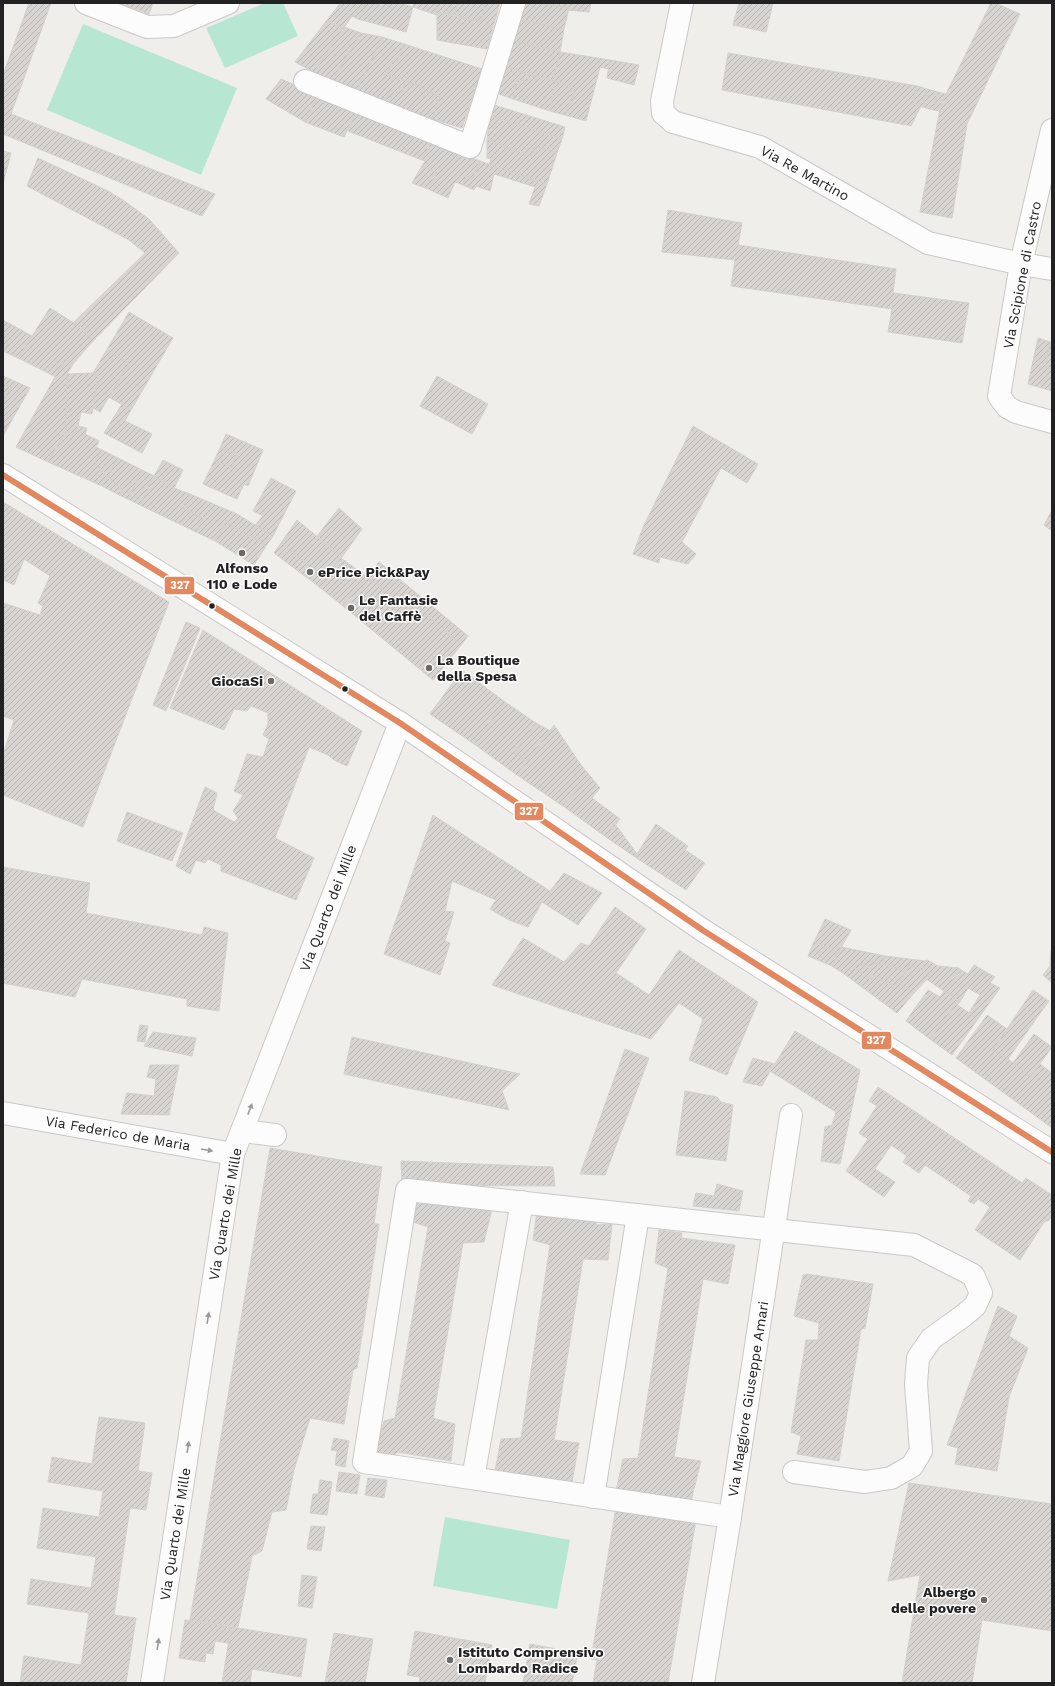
<svg xmlns="http://www.w3.org/2000/svg" width="1055" height="1686" font-family="'Work Sans',sans-serif">
<defs>
<pattern id="building-hatch" width="6" height="6" patternUnits="userSpaceOnUse"><rect width="6" height="6" fill="#d7d4d2"/><path d="M-1 1l2-2M0 6l6-6M5 7l2-2" fill="none" stroke="#b8b6b4"/></pattern>
</defs>
<rect width="100%" height="100%" fill="#f0eeeb"/>
<g fill="#b7e6d2">
<path d="M265,3H283L298,36L225,68L206,28Z"/>
<path d="M83,24L237,88L201,175L47,110Z"/>
<path d="M445,1517L570,1540L557,1609L433,1586Z"/>
</g>
<g fill="url(#building-hatch)" stroke="#d3d0cc">
<path d="M29,3H51L11,114L215,194L202,216L3,134V75Z"/>
<path d="M119,3H153L149,14Z"/>
<path d="M340,3H367L352,16L338,6Z"/>
<path d="M367,3H377L382,6L384,3H400L413,7L406,32L358,19L352,16Z"/>
<path d="M414,3H436L437,15L413,7Z"/>
<path d="M436,3H457L455,15L437,12Z"/>
<path d="M457,3H485L481,22L455,15Z"/>
<path d="M485,3H500L487,49L437,40V12L481,22Z"/>
<path d="M520,3H540L569,8L564,29L516,19Z"/>
<path d="M540,3H570L569,8Z"/>
<path d="M570,3H591L589,12L568,10Z"/>
<path d="M739,3H773L766,32L733,25Z"/>
<path d="M991,3H995L1020,14L967,124L952,218L920,212L941,104Z"/>
<path d="M338,6L352,16L343,29L327,20Z"/>
<path d="M516,19L564,29L560,52L510,40Z"/>
<path d="M327,20L343,29L314,72L295,62Z"/>
<path d="M344,27L361,33L332,81L314,72Z"/>
<path d="M361,33L382,37L356,92L332,81Z"/>
<path d="M382,37L404,44L397,62L393,60L387,75L406,81L401,94L391,90L384,104L356,92Z"/>
<path d="M510,40L560,52L553,81L503,67Z"/>
<path d="M404,44L482,69L462,128L432,119L440,96L420,88L422,86L387,75L393,60L397,62Z"/>
<path d="M560,52L610,60L608,69L600,67L586,121L565,115L575,88L553,81Z"/>
<path d="M728,53L917,86L913,104L921,106L911,126L722,90Z"/>
<path d="M610,60L639,65L634,85L607,78Z"/>
<path d="M503,67L529,74L527,82L518,80L513,99L496,93Z"/>
<path d="M529,74L555,81L550,111L513,99L518,80L527,82Z"/>
<path d="M281,79L318,95L305,122L266,99Z"/>
<path d="M406,81L422,86L420,88L440,96L432,119L384,104L391,90L401,94Z"/>
<path d="M555,81L575,88L565,115L550,111Z"/>
<path d="M917,86L927,89L923,107L913,104Z"/>
<path d="M927,89L938,92L933,110L923,107Z"/>
<path d="M938,92L946,94L941,104L940,111L933,110Z"/>
<path d="M318,95L356,112L344,137L305,122Z"/>
<path d="M494,105L565,127L562,139L490,116Z"/>
<path d="M356,112L409,135L431,143L422,160L348,131Z"/>
<path d="M490,116L562,139L557,153L535,146L532,156L487,140Z"/>
<path d="M487,140L532,156L535,146L557,153L547,184L489,165L491,159L487,158Z"/>
<path d="M431,143L480,161L473,178L466,176L463,185L455,182L448,198L428,189L437,173L422,166L425,161L422,160Z"/>
<path d="M3,151L11,153L3,184Z"/>
<path d="M38,158L108,191L123,200L149,219L179,253L93,341L80,327L73,323L145,253L129,240L27,186Z"/>
<path d="M480,161L534,180L532,186L494,174L490,191L476,186L474,190L463,185L466,176L473,178Z"/>
<path d="M422,166L437,173L428,189L412,183Z"/>
<path d="M534,180L547,184L539,206L529,204L535,187L532,186Z"/>
<path d="M668,210L742,223L738,245L896,269L893,293L969,303L962,343L888,332L892,309L731,286L735,260L662,252Z"/>
<path d="M50,308L80,327L93,341L73,364L65,359L56,377L18,358Z"/>
<path d="M129,312L173,338L131,410L109,397L129,363L106,351Z"/>
<path d="M3,320L32,336L18,358L3,351L12,339L3,334Z"/>
<path d="M3,334L12,339L3,350Z"/>
<path d="M1038,338L1050,342L1045,367L1052,369V391L1028,384Z"/>
<path d="M1050,342H1052V369L1045,367Z"/>
<path d="M106,351L129,363L100,412L93,408L98,374L93,373Z"/>
<path d="M65,359L73,364L67,374L66,431L48,462L16,447Z"/>
<path d="M93,373L98,374L92,414L81,412L78,426L74,435L66,431L67,374Z"/>
<path d="M3,376L30,388L3,436V401L11,387L3,384Z"/>
<path d="M437,376L488,404L472,434L420,406Z"/>
<path d="M3,384L11,387L3,401Z"/>
<path d="M122,404L131,410L125,421L152,434L142,453L104,433Z"/>
<path d="M78,426L87,428L85,434L99,441L96,447L102,450L95,463L108,477L102,486L48,462L66,431L74,435Z"/>
<path d="M693,426L758,464L747,483L721,468L682,542L696,554L688,564L660,557L659,563L633,554L644,525Z"/>
<path d="M226,434L263,450L248,486L244,484L237,499L203,484L214,461L232,467L236,453L220,448Z"/>
<path d="M220,448L236,453L232,467L214,461Z"/>
<path d="M102,450L118,458L108,477L95,463Z"/>
<path d="M118,458L142,470L128,499L119,495L122,489L108,477Z"/>
<path d="M163,460L183,470L174,488L154,476Z"/>
<path d="M142,470L154,476L140,505L128,499Z"/>
<path d="M154,476L174,488L190,494L183,508L203,518L196,532L140,505Z"/>
<path d="M108,477L122,489L119,495L102,486Z"/>
<path d="M271,478L296,491L273,536L255,525L263,516L253,511Z"/>
<path d="M190,494L237,514L273,536L266,546L226,522L215,541L196,532L203,518L183,508Z"/>
<path d="M3,502L169,602L83,827L3,795V755L14,720L3,716V603L40,615L43,606L38,603L50,576L24,559L14,585L3,580Z"/>
<path d="M339,508L362,529L342,557L317,536Z"/>
<path d="M1052,510V531L1044,525Z"/>
<path d="M297,520L342,557L325,578L281,543Z"/>
<path d="M226,522L266,546L254,565L215,541Z"/>
<path d="M281,543L325,578L318,586L274,553Z"/>
<path d="M341,558L367,577L343,606L318,586Z"/>
<path d="M379,562L468,636L461,645L414,603L409,610L367,577Z"/>
<path d="M367,577L409,610L414,603L461,645L433,680L343,606Z"/>
<path d="M186,622L200,628L166,711L153,705Z"/>
<path d="M203,630L362,731L347,766L334,760L328,755L309,747L275,838L314,858L296,900L221,871V865L208,859L205,863L196,860L190,874L176,866L205,787L217,793L213,810L234,822L238,818L233,811L243,795L234,791L247,754L263,757L269,739L263,735L268,724V713L251,706L247,711L234,709L224,730L170,708Z"/>
<path d="M462,670L505,702L474,744L430,714Z"/>
<path d="M505,702L536,723L514,753L528,761L517,775L474,744Z"/>
<path d="M536,723L550,731L528,761L514,753Z"/>
<path d="M554,725L581,765L573,773L583,783L563,806L517,775Z"/>
<path d="M581,765L600,788L592,798L620,819L606,837L563,806L583,783L573,773Z"/>
<path d="M127,812L183,833L172,861L117,841Z"/>
<path d="M433,815L550,891L564,873L602,893L578,925L542,902L528,927L509,920L490,909L496,900L452,881L445,911L454,912L445,941L450,943L440,975L384,954Z"/>
<path d="M615,824L637,854L635,857L606,837Z"/>
<path d="M656,824L688,846L685,850L705,863L698,873L685,864L672,881L635,857Z"/>
<path d="M685,864L698,873L686,890L672,881Z"/>
<path d="M3,867L90,883L86,913L202,935L204,927L228,933L219,1011L187,1006V999L82,979L75,997L3,983Z"/>
<path d="M615,907L646,929L616,973L649,995L679,950L758,1002L727,1075L689,1060L703,1019L679,1003L651,1039L492,985L523,938L564,962L581,943L589,946Z"/>
<path d="M825,919L851,930L838,953L814,942Z"/>
<path d="M814,942L838,953L832,966L808,956Z"/>
<path d="M841,947L885,956L882,964L871,961L869,968L859,964L847,976L832,966Z"/>
<path d="M1051,950L1052,951V983L1043,975L1050,966Z"/>
<path d="M885,956L925,961L922,970L909,965L907,971L882,964Z"/>
<path d="M927,960L938,966L959,968L961,970L944,991L926,979L932,974L922,970L925,961Z"/>
<path d="M871,961L882,964L907,971L894,986L872,975L870,979L855,968L859,964L869,968Z"/>
<path d="M909,965L932,974L914,993L897,982L907,971Z"/>
<path d="M974,965L995,977L990,983L1000,988L978,1019L969,1013L980,995L968,988L960,1002L944,991L961,970L968,974Z"/>
<path d="M855,968L870,979L872,975L894,986L897,982L914,993L897,1013L847,976Z"/>
<path d="M928,990L940,997L944,991L960,1002L957,1005L956,1004L930,1039L906,1021Z"/>
<path d="M1033,990L1049,1001L1036,1019L1021,1008Z"/>
<path d="M956,1004L978,1019L952,1055L930,1039Z"/>
<path d="M1021,1008L1036,1019L1008,1059L993,1050Z"/>
<path d="M987,1015L1007,1029L993,1050L1008,1059L1031,1076L1040,1064L1052,1073V1128L956,1058Z"/>
<path d="M140,1025L148,1026L145,1042L137,1041Z"/>
<path d="M795,1031L860,1070L840,1164L821,1161L825,1127L832,1125L836,1112L770,1071L762,1086L743,1082L753,1058L775,1064Z"/>
<path d="M153,1032L196,1038L192,1056L144,1046Z"/>
<path d="M1034,1034L1052,1047L1031,1076L1013,1063Z"/>
<path d="M352,1037L520,1074L502,1091L509,1110L344,1074Z"/>
<path d="M625,1049L649,1058L605,1175L580,1174Z"/>
<path d="M150,1065H179L169,1115L121,1114L127,1093L154,1096L156,1079L147,1077Z"/>
<path d="M878,1087L1022,1183L1026,1178L1052,1195V1215L1049,1220L1044,1222L1020,1260L975,1230L990,1207L978,1199L974,1204L968,1201L971,1196L925,1165L919,1173L903,1162L907,1156L891,1145L875,1169L895,1182L884,1197L846,1171L868,1139L859,1133L877,1106L869,1101Z"/>
<path d="M685,1091L717,1097L721,1102L733,1105L726,1161L676,1155Z"/>
<path d="M270,1148L382,1167L374,1224H379L357,1368L353,1370L344,1424L310,1418L294,1470L286,1510L272,1512L262,1551L252,1556L238,1627L190,1620Z"/>
<path d="M401,1161L553,1167L555,1186L402,1185Z"/>
<path d="M717,1184L743,1191L739,1211L693,1206L696,1193L714,1196Z"/>
<path d="M420,1192L492,1209L484,1242L463,1243L433,1418L455,1424L451,1461L397,1452L393,1458L375,1453L384,1421L395,1418L428,1227L413,1222Z"/>
<path d="M537,1211L595,1218L596,1225L612,1224L608,1260L583,1259L554,1440L579,1443L572,1482L495,1471L501,1439L521,1438L550,1245L533,1240Z"/>
<path d="M659,1230L682,1233L681,1238L735,1245L728,1284L703,1279L674,1457L701,1461L691,1501L616,1491L623,1459L638,1458L668,1268L655,1263Z"/>
<path d="M807,1274L873,1284L865,1328L861,1329L839,1461L797,1454L801,1436L791,1432L806,1340H818L819,1323L794,1316L803,1275Z"/>
<path d="M998,1306L1017,1316L1009,1336L1028,1348L1009,1397L997,1471L955,1464L958,1448L947,1445Z"/>
<path d="M99,1417L145,1423L138,1471L152,1473L146,1510L130,1508L114,1615L136,1618L126,1683H20L24,1656L81,1665L89,1613L27,1604L31,1579L91,1588L96,1557L37,1548L43,1508L99,1517L103,1491L48,1482L52,1457L92,1464Z"/>
<path d="M334,1438L349,1441L345,1467L335,1465L337,1451L331,1450Z"/>
<path d="M339,1472L360,1475L357,1494L336,1491Z"/>
<path d="M368,1478L387,1480L384,1498L365,1495Z"/>
<path d="M320,1480L332,1482L327,1515L310,1513L313,1494H318Z"/>
<path d="M909,1483L1052,1504V1631L982,1620L972,1683H902L920,1575L888,1581Z"/>
<path d="M616,1507L696,1520L668,1683H593L597,1660L591,1659Z"/>
<path d="M311,1526L325,1527L321,1551L307,1549Z"/>
<path d="M302,1575L317,1577L312,1608L298,1606Z"/>
<path d="M185,1620L231,1627L228,1643L215,1641L213,1654L206,1653L205,1662L179,1658Z"/>
<path d="M231,1627L307,1639L301,1677L252,1669L250,1683H222Z"/>
<path d="M415,1631L492,1645L485,1683H419L420,1677L407,1675Z"/>
<path d="M334,1633L373,1639L365,1683H325Z"/>
<path d="M530,1644L578,1653L572,1683H523Z"/>
</g>
<g fill="none" stroke-linecap="round" stroke-linejoin="round">
<g stroke="#c9c8c7" stroke-width="24">
<g id="minor">
<path d="M86,3L147,27L174,26L228,3"/>
<path d="M682,3L662,101L663,113L673,122L760,147L928,243L1021,264L1052,269"/>
<path d="M305,81L470,147L514,3"/>
<path d="M1052,130L1021,264L999,396L1007,407L1016,412L1052,422"/>
<path d="M3,475L400,723L704,931L1052,1152"/>
<path d="M3,1113L233,1154"/>
<path d="M242,1131L275,1135"/>
<path d="M473,1478L522,1202"/>
<path d="M593,1497L638,1215"/>
<path d="M730,1517L364,1462L407,1190L914,1245L973,1275L981,1293L975,1306L963,1316L931,1339L918,1358L916,1384L921,1451L912,1466L891,1478L865,1482L794,1472"/>
<path d="M152,1683L233,1154L400,723"/>
<path d="M703,1683L730,1517L791,1115"/>
</g>
</g>
<use href="#minor" stroke="#fdfcfc" stroke-width="22"/>
<g stroke="#fff" stroke-width="9">
<path id="bus-1" d="M3,475L400,723L704,931L1052,1152"/>
</g>
<use href="#bus-1" stroke="#e2875e" stroke-width="6"/>
</g>
<defs><path id="oneway-solid" d="M-6-.8H1V-3.2L6.5 0L1 3.2V.8H-6Z"/></defs>
<g fill="#9a9a9a">
<use href="#oneway-solid" transform="translate(250 1109) rotate(-69)"/>
<use href="#oneway-solid" transform="translate(207 1150) rotate(10)"/>
<use href="#oneway-solid" transform="translate(208 1318) rotate(-81)"/>
<use href="#oneway-solid" transform="translate(188 1447) rotate(-81)"/>
<use href="#oneway-solid" transform="translate(158 1644) rotate(-81)"/>
</g>
<g fill="#6a6968" stroke="#fff" stroke-width="1.5">
<circle cx="242" cy="553" r="4"/>
<circle cx="310" cy="572" r="4"/>
<circle cx="351" cy="608" r="4"/>
<circle cx="429" cy="668" r="4"/>
<circle cx="271" cy="681" r="4"/>
<circle cx="984" cy="1600" r="4"/>
<circle cx="450" cy="1660" r="4"/>
</g>
<g fill="#222" stroke="#fff" stroke-width="1.5">
<circle cx="212" cy="606" r="3.5"/>
<circle cx="345" cy="689" r="3.5"/>
</g>
<g text-anchor="middle" stroke-width="3" stroke-linejoin="round" paint-order="stroke">
<g font-size="14" fill="#222" stroke="#fff">
<text transform="translate(805 173) rotate(29)" y="5">Via Re Martino</text>
<text transform="translate(1022 275) rotate(-79)" y="5">Via Scipione di Castro</text>
<text transform="translate(328 908) rotate(-69)" y="5">Via Quarto dei Mille</text>
<text transform="translate(118 1133) rotate(10)" y="5">Via Federico de Maria</text>
<text transform="translate(225 1214) rotate(-80)" y="5">Via Quarto dei Mille</text>
<text transform="translate(748 1399) rotate(-81)" y="5">Via Maggiore Giuseppe Amari</text>
<text transform="translate(175 1534) rotate(-81)" y="5">Via Quarto dei Mille</text>
</g>
<g font-size="14" font-weight="bold" fill="#222" stroke="#fff" text-anchor="start">
<text x="242" y="573" text-anchor="middle">Alfonso<tspan x="242" dy="16">110 e Lode</tspan></text>
<text x="318" y="577">ePrice Pick&amp;Pay</text>
<text x="359" y="605">Le Fantasie<tspan x="359" dy="16">del Caffè</tspan></text>
<text x="437" y="665">La Boutique<tspan x="437" dy="16">della Spesa</tspan></text>
<text x="263" y="686" text-anchor="end">GiocaSi</text>
<text x="976" y="1597" text-anchor="end">Albergo<tspan x="976" dy="16">delle povere</tspan></text>
<text x="458" y="1657">Istituto Comprensivo<tspan x="458" dy="16">Lombardo Radice</tspan></text>
</g>
</g>
<g stroke="#fff" stroke-width="1.5">
<rect x="164" y="576" width="31" height="19" rx="4" fill="#e2875e"/>
<rect x="514" y="802" width="30" height="19" rx="4" fill="#e2875e"/>
<rect x="861" y="1031" width="31" height="19" rx="4" fill="#e2875e"/>
</g>
<g font-size="11" text-anchor="middle" font-weight="bold" fill="#fff">
<text x="180" y="589">327</text>
<text x="529" y="815">327</text>
<text x="876" y="1044">327</text>
</g>
<rect width="1055" height="1686" fill="none" stroke="#222222" stroke-width="8"/>
</svg>
